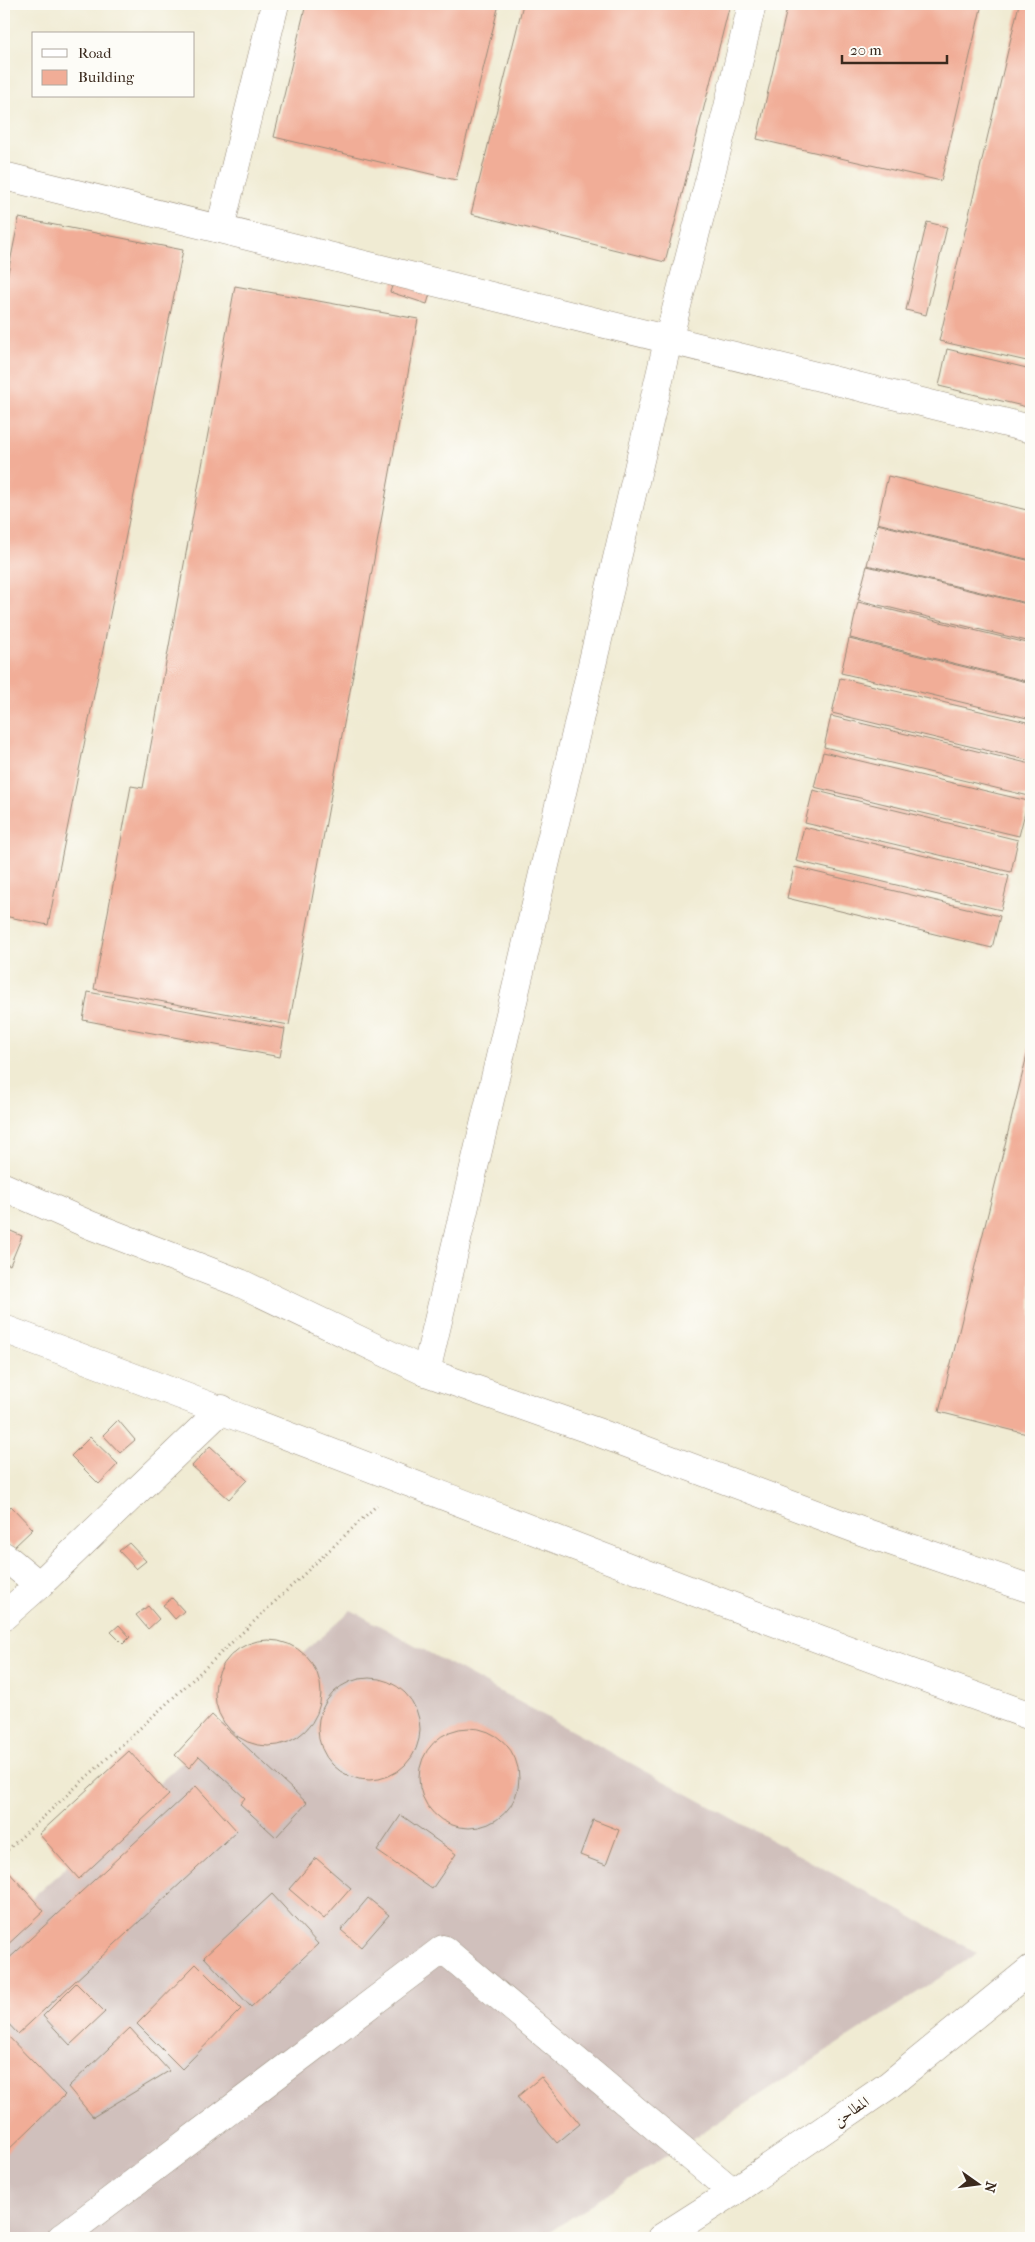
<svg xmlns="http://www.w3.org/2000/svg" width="1035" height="2242" font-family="'IM FELL French Canon',Amiri,serif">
<rect width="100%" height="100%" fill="#fdfcf7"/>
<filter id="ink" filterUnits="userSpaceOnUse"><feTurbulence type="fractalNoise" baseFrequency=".02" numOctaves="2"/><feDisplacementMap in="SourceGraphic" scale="10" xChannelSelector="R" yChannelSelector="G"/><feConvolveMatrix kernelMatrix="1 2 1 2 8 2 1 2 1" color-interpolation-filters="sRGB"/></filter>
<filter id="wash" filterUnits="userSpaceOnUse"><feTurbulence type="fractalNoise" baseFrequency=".0096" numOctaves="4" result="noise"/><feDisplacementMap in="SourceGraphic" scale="20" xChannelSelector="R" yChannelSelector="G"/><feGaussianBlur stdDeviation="1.12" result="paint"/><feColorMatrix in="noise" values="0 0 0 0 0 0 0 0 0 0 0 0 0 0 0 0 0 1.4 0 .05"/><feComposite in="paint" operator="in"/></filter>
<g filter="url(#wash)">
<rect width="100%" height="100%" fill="#f0ebd3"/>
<path fill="#d0c0bc" d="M351,1610L978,1953L540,2238H4V1923Z"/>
<g id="blocks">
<g fill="#f1ad97">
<path d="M306,4H499L456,180L274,137Z"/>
<path d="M523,4H730L665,262L471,214Z"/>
<path d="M788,4H982L941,181L757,139Z"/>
<path d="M1019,4H1031V362L939,341Z"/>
<path d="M19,218L183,250L48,925L4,916V292Z"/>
<path d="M927,222L947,227L926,315L906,310Z"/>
<path d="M396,275L432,287L427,304L390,292Z"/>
<path d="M235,286L418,319L289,1025L94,989L131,786L143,788Z"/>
<path d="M947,349L1031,369V408L939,386Z"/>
<path d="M888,476L1031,511V560L877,523Z"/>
<path d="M877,524L1031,561V604L867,565Z"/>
<path d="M867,566L1031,605V642L858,600Z"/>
<path d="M858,602L1031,644V682L850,638Z"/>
<path d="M849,639L1031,683V719L841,673Z"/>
<path d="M840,678L1031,723V761L832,713Z"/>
<path d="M831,716L1031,764V786L1029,796L824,747Z"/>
<path d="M823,752L1028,801L1019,836L814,787Z"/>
<path d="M813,790L1018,840L1011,872L805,823Z"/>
<path d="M804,827L1009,876L1001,910L796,861Z"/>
<path d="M794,867L1000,916L992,948L787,898Z"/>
<path d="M88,992L285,1029L280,1057L83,1020Z"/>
<path d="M1031,1039V1435L939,1412Z"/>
<path d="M4,1228L22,1236L10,1265L4,1262Z"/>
<path d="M118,1420L135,1440L120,1453L103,1435Z"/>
<path d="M90,1437L118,1464L99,1484L71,1456Z"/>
<path d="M210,1446L247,1480L229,1499L192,1466Z"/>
<path d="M11,1506L33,1529L13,1548L4,1539V1513Z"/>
<path d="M129,1543L146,1561L136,1569L119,1551Z"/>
<path d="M172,1598L184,1611L175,1619L163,1605Z"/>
<path d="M148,1606L159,1619L148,1629L136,1615Z"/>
<path d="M119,1625L130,1637L123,1644L111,1632Z"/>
<circle cx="268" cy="1693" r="53"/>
<circle cx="369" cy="1729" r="51"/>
<path d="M212,1715L307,1803L276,1837L240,1804L245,1798L199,1756L189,1768L175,1755Z"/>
<circle cx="469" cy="1778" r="50"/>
<path d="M129,1751L169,1795L79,1879L39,1834Z"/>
<path d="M196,1786L237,1831L18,2034L4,2019V1963Z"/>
<path d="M401,1815L456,1854L432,1889L377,1851Z"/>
<path d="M593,1820L619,1830L606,1865L580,1855Z"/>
<path d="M316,1858L351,1888L324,1919L289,1889Z"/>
<path d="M7,1870L44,1911L4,1948V1874Z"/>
<path d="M272,1894L318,1944L251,2007L204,1957Z"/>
<path d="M368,1898L389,1915L361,1947L341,1930Z"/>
<path d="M196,1964L241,2009L182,2069L137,2024Z"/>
<path d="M76,1983L105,2012L70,2045L43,2016Z"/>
<path d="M130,2028L169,2071L93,2117L68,2087Z"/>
<path d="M4,2032L65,2095L4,2154Z"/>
<path d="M541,2077L580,2124L557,2143L517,2097Z"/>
</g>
</g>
</g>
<g filter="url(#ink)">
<use href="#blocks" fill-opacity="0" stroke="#968a78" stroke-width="1"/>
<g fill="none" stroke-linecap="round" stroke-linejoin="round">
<g stroke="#968a78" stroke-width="29">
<g id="minor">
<path d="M4,176L1031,429"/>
<path d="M220,229L275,4"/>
<path d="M4,1187L90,1225L240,1283L426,1372L597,1432L861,1531L1031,1589"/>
<path d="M4,1329C347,1455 686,1594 1031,1716"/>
<path d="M426,1372L668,341L728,107L752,4"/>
<path d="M4,1556L39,1585"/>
<path d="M4,1616L39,1585L222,1409"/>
<path d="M61,2238L443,1949L733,2192"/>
</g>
</g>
<g stroke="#968a78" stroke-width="29">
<path id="major" d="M661,2238L733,2192L889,2085L1031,1969"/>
</g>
<path stroke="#968a78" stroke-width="3" stroke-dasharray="1 4" stroke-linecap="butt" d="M4,1853L188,1684L377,1505"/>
<use href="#minor" stroke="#fff" stroke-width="28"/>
<use href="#major" stroke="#fff" stroke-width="28"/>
</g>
</g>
<g text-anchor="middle" stroke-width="4.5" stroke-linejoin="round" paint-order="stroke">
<g font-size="15" fill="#3b2a1e" stroke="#fdfcf7">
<text transform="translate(851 2111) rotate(-34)" y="5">المطاحن</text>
</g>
</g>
<rect width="1035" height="2242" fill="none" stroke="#fdfcf7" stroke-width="20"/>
<rect x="32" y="32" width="162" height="65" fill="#fdfcf7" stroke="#afa8a0"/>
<rect x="42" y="49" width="25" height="8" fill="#ffffff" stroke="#afa8a0"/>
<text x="78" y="58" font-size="15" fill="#3b2a1e">Road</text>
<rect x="42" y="70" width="25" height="15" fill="#f1ad97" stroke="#afa8a0"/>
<text x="78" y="82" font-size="15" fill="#3b2a1e">Building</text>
<g transform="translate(978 2184) rotate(104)" stroke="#fdfcf7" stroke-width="4" paint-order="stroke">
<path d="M0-4L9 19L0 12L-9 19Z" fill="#3b2a1e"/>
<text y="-8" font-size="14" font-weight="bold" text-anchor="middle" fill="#3b2a1e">N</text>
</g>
<path d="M842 55v8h105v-8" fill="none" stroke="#3b2a1e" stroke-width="2.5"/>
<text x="850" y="55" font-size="15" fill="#3b2a1e" stroke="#fdfcf7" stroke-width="4" paint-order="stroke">20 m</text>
</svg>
